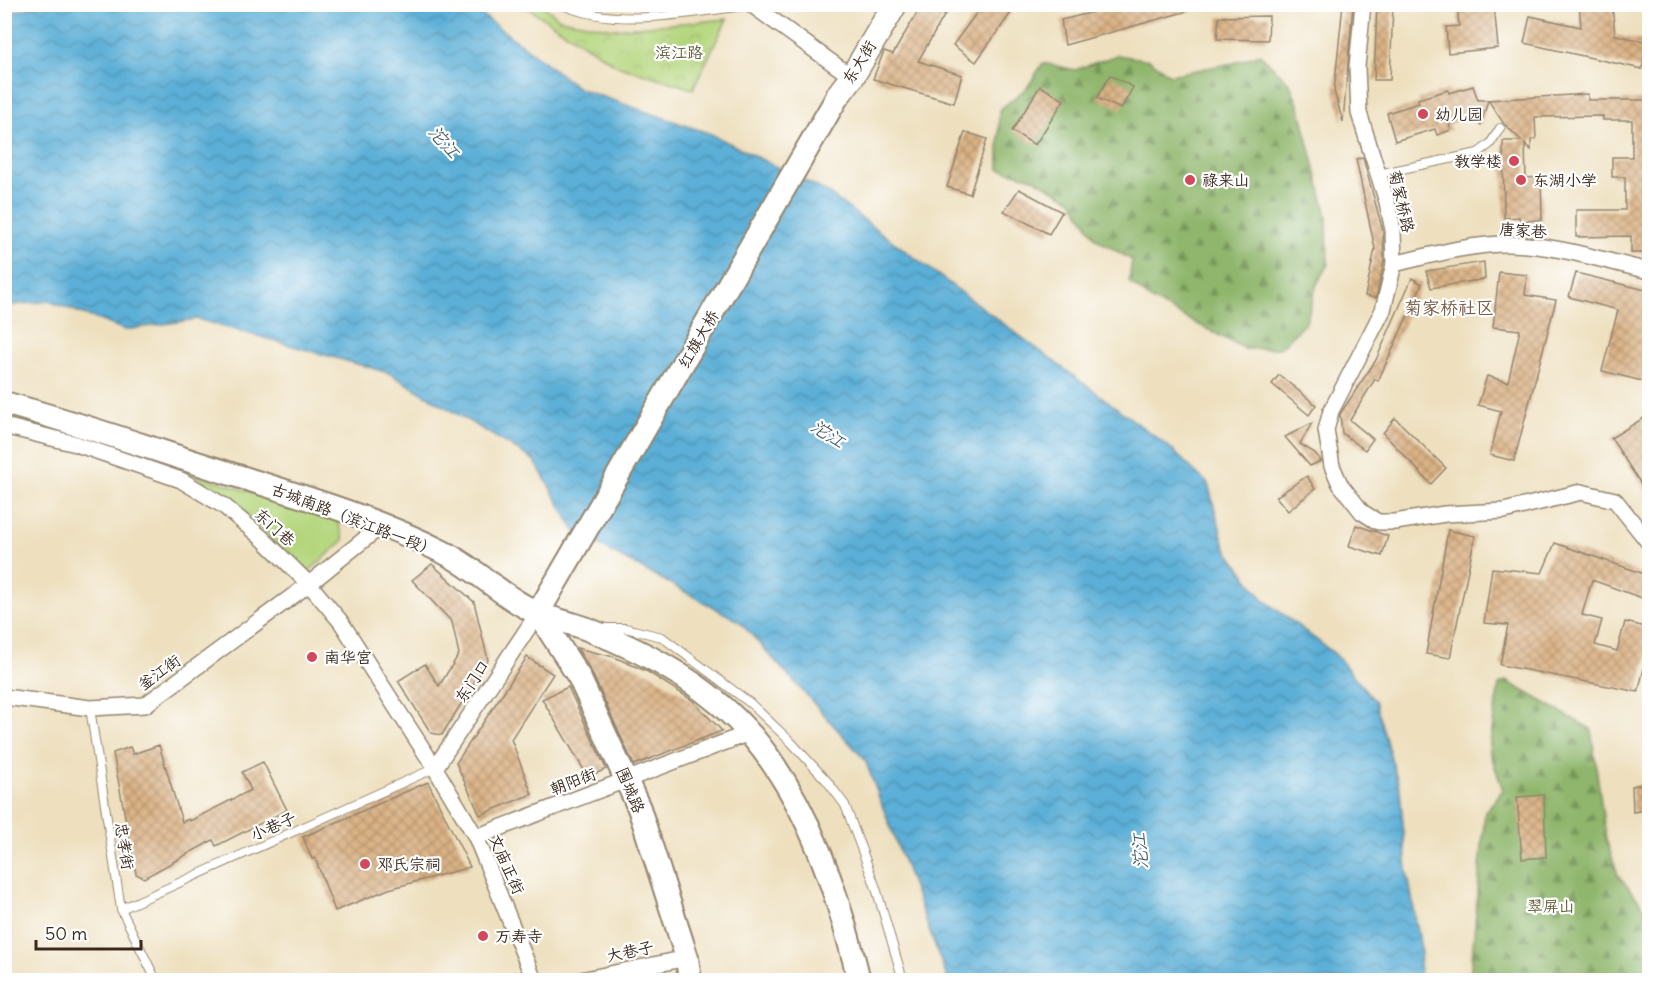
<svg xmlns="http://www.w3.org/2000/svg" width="1654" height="985" font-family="Delius,'LXGW WenKai TC',sans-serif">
<defs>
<pattern id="forest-firs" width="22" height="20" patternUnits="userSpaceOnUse" patternTransform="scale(1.5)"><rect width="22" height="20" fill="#8fb66c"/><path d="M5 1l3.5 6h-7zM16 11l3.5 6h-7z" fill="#769458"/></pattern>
<pattern id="park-crowns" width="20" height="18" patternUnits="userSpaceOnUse" patternTransform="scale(1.5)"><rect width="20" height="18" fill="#b4d57c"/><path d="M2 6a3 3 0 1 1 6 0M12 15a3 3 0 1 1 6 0" fill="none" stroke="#9cb76b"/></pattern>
<pattern id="water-waves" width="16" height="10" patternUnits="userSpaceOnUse" patternTransform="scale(1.5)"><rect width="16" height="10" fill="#5bafd7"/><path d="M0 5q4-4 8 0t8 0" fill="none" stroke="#4c8fae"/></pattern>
<pattern id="building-cross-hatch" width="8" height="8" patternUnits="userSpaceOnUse" patternTransform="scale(1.5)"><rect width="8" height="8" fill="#dbb386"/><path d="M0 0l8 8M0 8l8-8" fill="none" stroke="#b3926d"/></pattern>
</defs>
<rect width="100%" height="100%" fill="#fff"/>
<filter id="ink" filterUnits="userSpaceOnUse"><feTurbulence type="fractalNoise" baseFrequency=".0167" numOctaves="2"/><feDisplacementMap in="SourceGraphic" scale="12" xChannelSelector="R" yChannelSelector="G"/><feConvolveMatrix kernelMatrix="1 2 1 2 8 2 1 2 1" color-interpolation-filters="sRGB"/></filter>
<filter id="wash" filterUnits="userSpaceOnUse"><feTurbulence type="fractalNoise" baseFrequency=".008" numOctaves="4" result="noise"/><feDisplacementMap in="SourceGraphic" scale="24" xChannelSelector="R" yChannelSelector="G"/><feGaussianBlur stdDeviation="1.35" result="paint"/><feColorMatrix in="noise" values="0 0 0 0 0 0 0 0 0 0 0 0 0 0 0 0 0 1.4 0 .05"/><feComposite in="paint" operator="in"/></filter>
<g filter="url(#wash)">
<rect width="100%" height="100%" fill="#eee0bf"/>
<path fill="#b4d57c" stroke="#78804d" stroke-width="1.5" d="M190,472L337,520L344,540L306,574L237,505Z"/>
<g fill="url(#forest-firs)" stroke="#657045" stroke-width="1.5">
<path d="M1260,54L1290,84L1300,109L1327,216L1328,264L1317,284L1306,322L1280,348L1245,349L1152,300L1129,282L1132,260L1096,239L1072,200L1033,178L999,169V110L1027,88L1043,63L1075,70L1117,55L1150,60L1170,75L1234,63Z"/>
<path d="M1506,681L1591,729L1606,839L1618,875L1649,913V980H1470L1485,812L1503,790L1489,750L1499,685Z"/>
</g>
<path fill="url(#park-crowns)" stroke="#78804d" stroke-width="1.5" d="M523,5H542L560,19L614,29L727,19L693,89L616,65Z"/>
<path fill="url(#water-waves)" stroke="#4b6c7a" stroke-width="1.5" d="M42,4L469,5L580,89L711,134L825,191L1168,446L1208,484L1225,547L1263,599L1335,654L1375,701L1400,790L1407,870L1421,949L1419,980H948L865,760L739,621L576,533L534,460L389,373L197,319L125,330L49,301L5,306V14Z"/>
<g id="blocks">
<g fill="url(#building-cross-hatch)">
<path d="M922,4H951L918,61L962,75L954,103L873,79L884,51L893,54Z"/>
<path d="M983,4H1006L1013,10L976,62L953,45Z"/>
<path d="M1126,4H1199V8L1065,45L1061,20Z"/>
<path d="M1343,4H1353L1343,122L1334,91Z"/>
<path d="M1377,4H1393L1390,80H1374Z"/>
<path d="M1457,4H1494L1498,48L1448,53L1446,27L1459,26Z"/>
<path d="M1579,4H1612L1615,35L1648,42L1642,69L1524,43L1530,16L1581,27Z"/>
<path d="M1269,16L1268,40L1217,39L1219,17Z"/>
<path d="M1110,75L1133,87L1121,109L1097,98Z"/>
<path d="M1040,86L1064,100L1035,145L1012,131Z"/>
<path d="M1473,86L1478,100H1488L1481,125L1471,117L1449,124L1451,130L1437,135L1435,129L1395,141L1387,113L1419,103L1418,99L1448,90L1449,93Z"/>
<path d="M1588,94V100H1647V177H1641V198H1650V253H1631V236L1576,237V210H1625V177H1612V157H1632V120H1603V116L1535,117L1536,139L1531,140V150L1525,144L1526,178L1541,177L1542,220L1520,221L1519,217L1504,218L1503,141H1522L1504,124L1488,100Z"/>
<path d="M965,132L987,139L970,194L947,187Z"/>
<path d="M1363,158L1383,231L1384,262L1376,298L1365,296L1375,249L1356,159Z"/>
<path d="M1019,189L1062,212L1049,234L1004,211Z"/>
<path d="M1484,262L1485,279L1431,288L1426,271Z"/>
<path d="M1499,272L1527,275L1525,295L1556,300L1514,461L1490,455L1501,411L1478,405L1487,376L1508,382L1520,330L1493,327Z"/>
<path d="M1576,273L1650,291V383L1602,371L1618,310L1569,297Z"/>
<path d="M1412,278L1422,284L1378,381L1375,379L1350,420L1373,439L1365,450L1342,433L1340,414L1376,360Z"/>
<path d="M1279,375L1316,405L1309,415L1272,384Z"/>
<path d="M1650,414V498L1611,438Z"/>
<path d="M1395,418L1446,468L1431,484L1383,433Z"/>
<path d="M1312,423L1300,444L1315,453L1321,461L1310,466L1285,437Z"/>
<path d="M1307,476L1315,489L1288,511L1276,497Z"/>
<path d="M1356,525L1388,536L1382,556L1349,546Z"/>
<path d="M1448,530L1475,536L1450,658L1426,654Z"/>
<path d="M1555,543L1650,576V601L1592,580L1582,615L1602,620L1595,645L1617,651L1625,622L1650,628V645L1638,692L1500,665L1508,625L1484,623L1492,568L1542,573Z"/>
<path d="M432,564L474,602L488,660L442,735L431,733L398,681L425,664L439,686L459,654L452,622L412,580Z"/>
<path d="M577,648L614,657L648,672L692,700L722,731L634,765L591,671Z"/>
<path d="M527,657L553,674L511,739L532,794L480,815L456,763Z"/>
<path d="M568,687L606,769L588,777L542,699Z"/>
<path d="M159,745L182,822L189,819L190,821L251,790L242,772L263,762L287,810L216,846L213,840L144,878L136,874L113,753L130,747L133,754Z"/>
<path d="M428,782L470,867L389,889L335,911L315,858L312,859L303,837Z"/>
<path d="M1650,783V809L1633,812L1632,786Z"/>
<path d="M1544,795L1546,857L1522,859L1517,797Z"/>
</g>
</g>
</g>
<g filter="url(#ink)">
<use href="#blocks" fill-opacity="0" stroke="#94856e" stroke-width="1.5"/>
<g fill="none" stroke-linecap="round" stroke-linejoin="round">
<g stroke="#94856e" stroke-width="10">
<g id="lane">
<path d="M560,4C618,30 691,12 752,5"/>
<path d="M1378,174L1478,153L1490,144L1500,128"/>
<path d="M605,628H625L662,637L750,703L791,742L827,781L845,805L876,888L903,980"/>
<path d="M90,708L121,909L156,980"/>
<path d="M121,909L435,768"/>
</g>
</g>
<g stroke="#94856e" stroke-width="18">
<g id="street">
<path d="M1363,4L1357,67L1359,113L1387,202L1393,230L1394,264L1383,310L1331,411L1326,430L1332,466L1340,484L1362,512L1378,522H1395L1445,514L1504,511L1581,492L1615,500L1650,544"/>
<path d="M752,5L852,77"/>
<path d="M1394,264C1432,255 1470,244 1508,244C1555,244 1604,261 1650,271"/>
<path d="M4,426L76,444L181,480L224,506L262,538L309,584L341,622L435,768L476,837L534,980"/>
<path d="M4,697L90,708L145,705L309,584L381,526"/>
<path d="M435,768L538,613"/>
<path d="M476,837L749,733"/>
<path d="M581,980L687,958"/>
</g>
</g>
<g stroke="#94856e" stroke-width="26">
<g id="secondary">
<path d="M4,403C79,423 152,449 225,472C300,496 377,518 447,554C479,571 506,600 540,614C555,620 572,623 587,629C647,652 709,686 752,736C810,805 838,894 859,980"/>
<path d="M538,613L839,94"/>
<path d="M538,613L579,677L639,808L687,958L690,980"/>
</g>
</g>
<g stroke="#94856e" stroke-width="27">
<path id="primary" d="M839,94L852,77L895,4"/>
</g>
<use href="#lane" stroke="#fff" stroke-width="8"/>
<use href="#street" stroke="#fff" stroke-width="15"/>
<use href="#secondary" stroke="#fff" stroke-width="22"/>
<use href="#primary" stroke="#fff" stroke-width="24"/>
</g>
</g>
<g fill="#d1495b" stroke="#fff" stroke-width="2">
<circle cx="1423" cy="114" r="6"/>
<circle cx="1514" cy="161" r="6"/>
<circle cx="1190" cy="180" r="6"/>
<circle cx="1521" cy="180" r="6"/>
<circle cx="312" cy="657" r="6"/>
<circle cx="365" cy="864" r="6"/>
<circle cx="483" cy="936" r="6"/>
</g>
<g text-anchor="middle" stroke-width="4.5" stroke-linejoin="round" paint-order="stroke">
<g font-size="16" fill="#5f5d3a" stroke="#fff">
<text x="679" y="58">滨江路</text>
<text x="1551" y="912">翠屏山</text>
</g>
<g font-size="16" fill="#3b2a1e" stroke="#fff">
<text transform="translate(859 62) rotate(-58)" y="6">东大街</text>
<text transform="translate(1402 201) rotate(77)" y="6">菊家桥路</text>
<text transform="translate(1523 230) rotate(4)" y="6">唐家巷</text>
<text transform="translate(698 339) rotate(-60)" y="6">红旗大桥</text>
<text transform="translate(354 519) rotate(21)" y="6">古城南路（滨江路一段）</text>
<text transform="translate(275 527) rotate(42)" y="6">东门巷</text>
<text transform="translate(159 672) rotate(-36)" y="6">釜江街</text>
<text transform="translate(472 681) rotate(-56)" y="6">东门口</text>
<text transform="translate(573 781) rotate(-21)" y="6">朝阳街</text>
<text transform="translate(631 790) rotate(67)" y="6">围城路</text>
<text transform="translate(273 826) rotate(-24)" y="6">小巷子</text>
<text transform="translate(125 846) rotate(81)" y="6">忠孝街</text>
<text transform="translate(507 864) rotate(66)" y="6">文庙正街</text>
<text transform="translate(630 951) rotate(-12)" y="6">大巷子</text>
</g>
<g font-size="16" fill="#3b2a1e" stroke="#fff" text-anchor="start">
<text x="1435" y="120">幼儿园</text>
<text x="1502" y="167" text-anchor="end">教学楼</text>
<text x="1202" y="186">禄来山</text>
<text x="1533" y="186">东湖小学</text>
<text x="324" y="663">南华宫</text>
<text x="377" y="870">邓氏宗祠</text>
<text x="495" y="942">万寿寺</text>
</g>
<g font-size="18" font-style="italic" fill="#485f68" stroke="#fff">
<text transform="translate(444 142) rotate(49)" y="6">沱江</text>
<text transform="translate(828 434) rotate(33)" y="6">沱江</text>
<text transform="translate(1140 851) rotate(-94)" y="6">沱江</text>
</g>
<g font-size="18" fill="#735a42" stroke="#fff">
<text x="1449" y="314">菊家桥社区</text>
</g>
</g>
<rect width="1654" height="985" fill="none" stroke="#fff" stroke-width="24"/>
<path d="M36 940v9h105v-9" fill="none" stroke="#3b2a1e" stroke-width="3"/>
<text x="45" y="940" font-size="18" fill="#3b2a1e" stroke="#ffffff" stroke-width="4.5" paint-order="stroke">50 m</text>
</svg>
